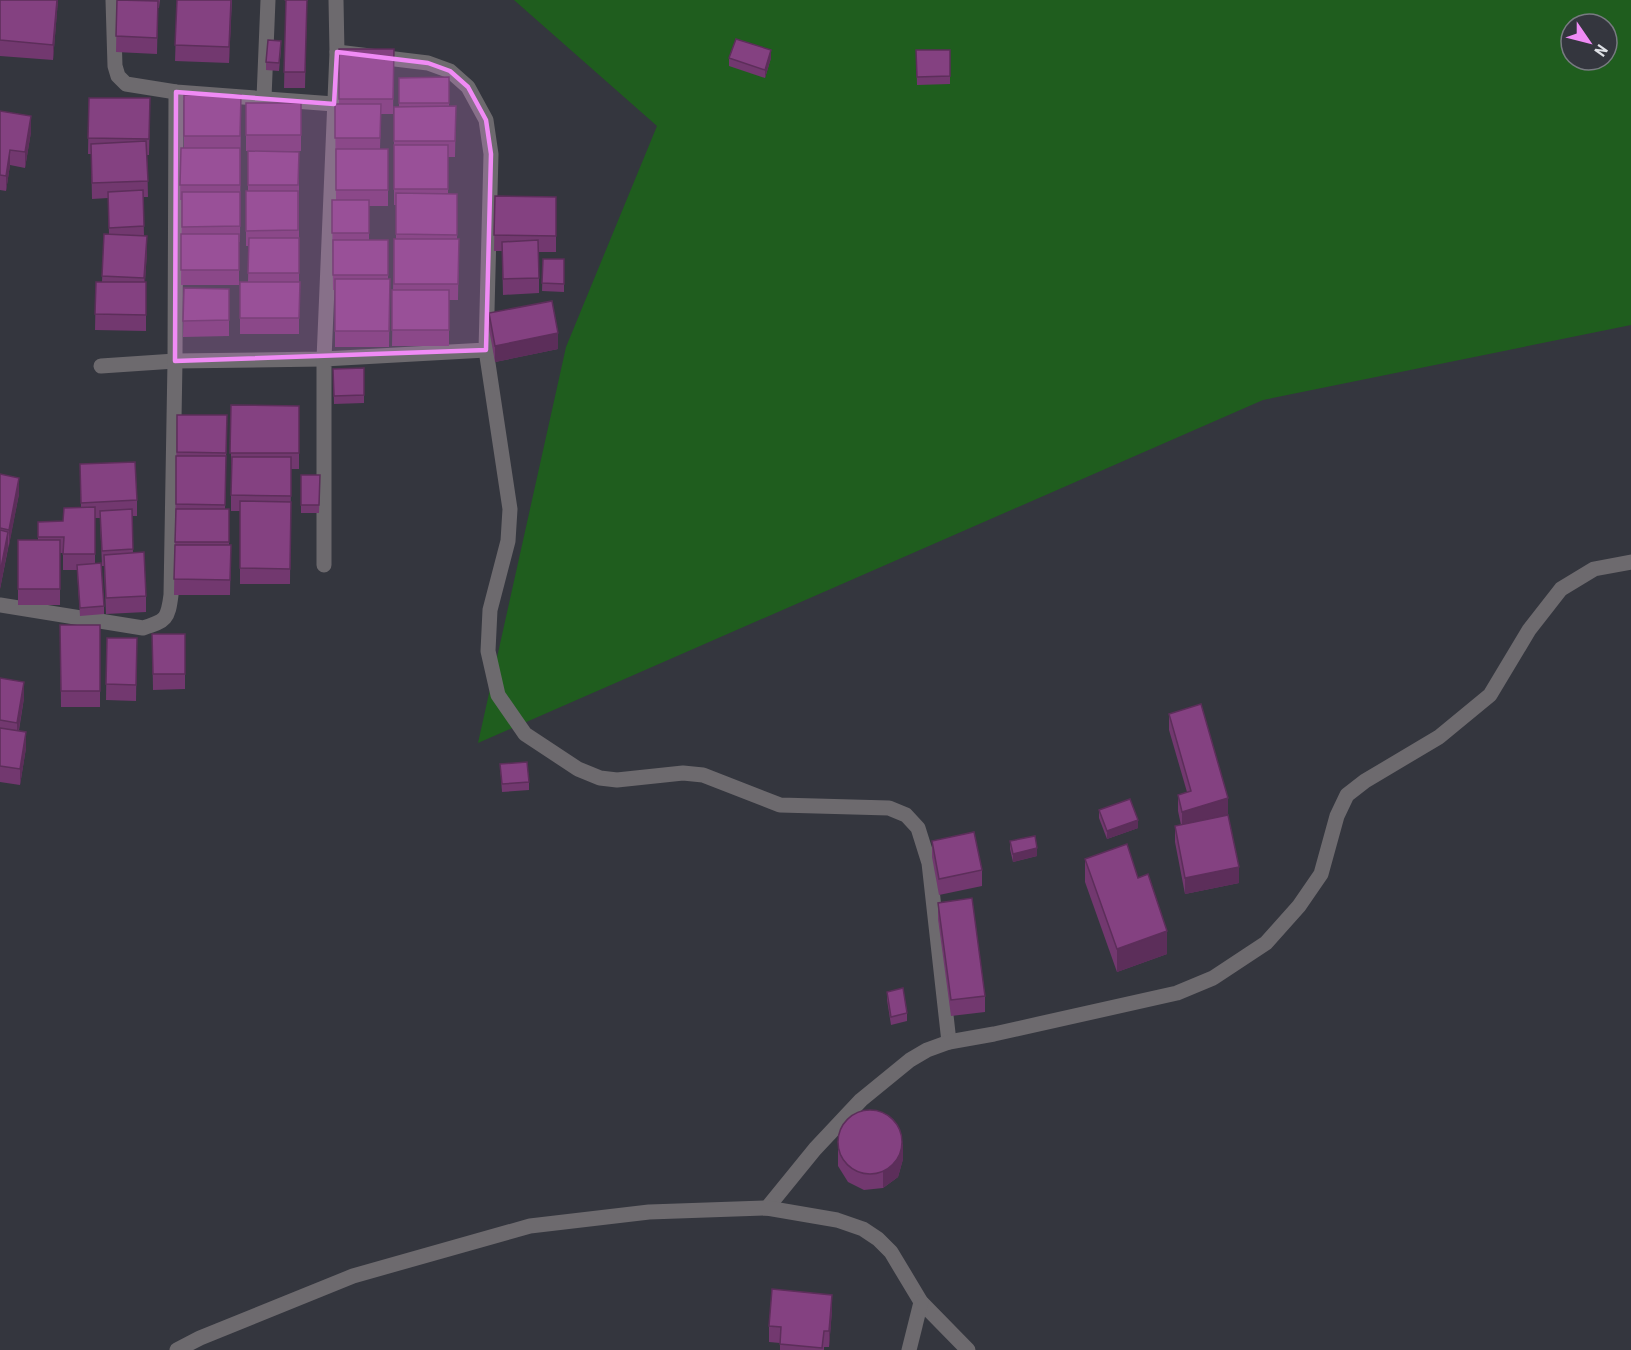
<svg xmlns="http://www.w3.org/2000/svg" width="1631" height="1350" font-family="'Roboto Condensed',sans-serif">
<rect width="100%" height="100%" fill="#34363e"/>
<path fill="#1f5d1e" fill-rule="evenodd" d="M514,0H1631V325L1263,400L478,743L566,347L657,126ZM1571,24H1607V60H1571Z"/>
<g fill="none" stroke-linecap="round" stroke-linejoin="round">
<g stroke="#6d6a6e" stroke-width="15">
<path d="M113,0L115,66L118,76L126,84L176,92L334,104"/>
<path d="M264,98L268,0"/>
<path d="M486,350L510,509L508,541L490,610L488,651L498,695L525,734L578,769L600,778L617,780L683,773L703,775L780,805L889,808L906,815L918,828L929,863L949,1042"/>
<path d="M101,366L175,361L324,359L337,52L336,0"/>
<path d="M324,565V359L486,350L491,154L486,120L468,87L450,71L428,63L337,52"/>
<path d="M0,605L143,628C166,621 168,619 171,595L175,361L176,92"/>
<path d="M767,1208L815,1149L861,1100L910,1060L927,1050L949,1042L994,1034L1177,993L1213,978L1266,943L1299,906L1321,874L1337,816L1347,795L1365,781L1439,737L1490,695L1529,630L1561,589L1594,569L1631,562"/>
<path d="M177,1350L200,1338L353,1276L530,1226L649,1212L767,1208L837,1220L863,1229L878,1239L891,1252L921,1302L968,1350"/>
<path d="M909,1350L921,1302"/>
</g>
</g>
<g fill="#72386f">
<path d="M0,0H58L53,60L0,56Z"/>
<path d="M117,0H160L159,8H158L157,54L116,52Z"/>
<path d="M177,0H232L229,63L175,61Z"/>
<path d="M284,0H308L307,1L305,88H284L286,1Z"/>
<path d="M281,49L279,71L266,70V62Z"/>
<path d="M339,49H394L393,114H381L380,149H388V206H369V240H388V279H390L389,347H335V290H333L332,200H336L335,104H339Z"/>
<path d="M916,50H950V84L917,85Z"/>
<path d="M729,58H771L765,78L729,66Z"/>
<path d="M449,77V106H456L455,157H448V194H457V239H459L458,300H449V346H392L394,239H396V205H394V107H399V78Z"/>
<path d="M184,95H241L240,242H239V285H181L182,200H180L181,148H184Z"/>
<path d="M89,98L150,114L149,155H147L148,197H143L144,236L147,252L145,282H146V331L95,330L96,282H102L104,234L109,235L108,198L92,199L91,154H88Z"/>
<rect x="246" y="103" width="55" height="48"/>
<path d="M0,111L31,132L25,168L10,165L6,191L0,190Z"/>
<path d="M248,151L299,152V334H240V282H248L249,246H246V191H248Z"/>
<path d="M495,196L556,197V252H539V293L503,295L502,251H494Z"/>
<path d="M543,259H564V292L542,291Z"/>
<path d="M184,288L229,289V336L183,337Z"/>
<path d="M489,313L558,349L495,362L489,329Z"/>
<path d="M364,368V403L334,404L333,369Z"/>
<path d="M231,405L299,406V469H291L290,584H240V511H231Z"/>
<path d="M177,415H227L225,509H229V545H231L230,595H174Z"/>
<path d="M80,464L137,500V516H132L133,553L146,596V612L106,614L104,566H102L100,518H95V564L104,606V614L80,616L77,570H63V553H60V605H18V540H38V522L63,521L81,508Z"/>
<path d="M0,474L19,494L0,589Z"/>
<path d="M301,475H320L319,513H301Z"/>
<path d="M60,625H100V707H61Z"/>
<path d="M152,634H185V689L153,690Z"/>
<path d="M107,638H137L136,701L106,700Z"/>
<path d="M0,678L24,698L19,730L26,748L20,785L0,782Z"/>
<path d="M1169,714L1228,814L1216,817L1239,883L1185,894L1175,842V826L1181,825L1178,811V795L1187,792L1169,730Z"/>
<path d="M500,764L529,782V790L502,792Z"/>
<path d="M1099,810L1138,828L1107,839L1099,818Z"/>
<path d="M932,841L982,870V886L939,895L932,857Z"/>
<path d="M1010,841L1037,856L1013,862L1010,849Z"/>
<path d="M1085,859L1138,878L1167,954L1117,972L1085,882Z"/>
<path d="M938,903L985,996V1012L951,1016L938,919Z"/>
<path d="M887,992L907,1013V1021L891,1025L887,1000Z"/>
<path d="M838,1150L903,1159L898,1177L883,1188L864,1190L848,1182L838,1166Z"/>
<path d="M832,1310L829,1347H824V1350H780V1343L769,1342V1326Z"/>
</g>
<g fill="#5c2e5a">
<path d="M57,0H58L53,60V45Z"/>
<path d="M231,0V16L229,63V47Z"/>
<path d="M771,50V58L765,78V70Z"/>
<path d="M31,116V132L25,168V152Z"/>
<path d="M10,150V165L6,191V176Z"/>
<path d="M147,236V252L144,294V278Z"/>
<path d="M558,333V349L495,362V346Z"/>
<path d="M19,478V494L9,546V530Z"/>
<path d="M8,532V548L0,589V573Z"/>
<path d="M24,682V698L17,739V723Z"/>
<path d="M26,732V748L20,785V769Z"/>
<path d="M1228,798V814L1182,828V812Z"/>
<path d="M1138,820V828L1107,839V831Z"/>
<path d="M1037,848V856L1013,862V854Z"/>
<path d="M1239,867V883L1185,894V878Z"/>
<path d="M1167,931V954L1117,972V949Z"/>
<path d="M903,1143V1159L898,1177L883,1188V1172Z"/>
<path d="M832,1295V1310L829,1347V1331Z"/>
</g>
<g fill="#844181" stroke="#5c2e5a" stroke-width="1.5">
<path d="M0,0H57L53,45L0,40Z"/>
<path d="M117,0L158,1L157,38L116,36Z"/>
<path d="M177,0H231L229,47L175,45Z"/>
<path d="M286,0H307L305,72H284Z"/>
<path d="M736,39L771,50L765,70L729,58Z"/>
<path d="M268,40L281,41L279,63L266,62Z"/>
<path d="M339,49H394L393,99H339Z"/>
<path d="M916,50H950V76L917,77Z"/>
<path d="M449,77V103H399V78Z"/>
<path d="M184,95H241L240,136H184Z"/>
<path d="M89,98H150L149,139L88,138Z"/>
<rect x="246" y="103" width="55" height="32"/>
<path d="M335,104H381L380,138H335Z"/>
<path d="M456,106L455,141H394V107Z"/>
<path d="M0,111L31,116L25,152L10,150L6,176L0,175Z"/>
<path d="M146,141L148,181L92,183L91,144Z"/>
<rect x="394" y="145" width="54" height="44"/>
<path d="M181,148H240V185H180Z"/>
<rect x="336" y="149" width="52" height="41"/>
<path d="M248,151L299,152L298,185H248Z"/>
<path d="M143,190L144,226L109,228L108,192Z"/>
<path d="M246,191H298V230L246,231Z"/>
<path d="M182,192H240V226L182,227Z"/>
<path d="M396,193L457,194V235L396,234Z"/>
<path d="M495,196L556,197V236L494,235Z"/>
<rect x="332" y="200" width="37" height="33"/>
<path d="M104,234L147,236L144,278L102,276Z"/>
<rect x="181" y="234" width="58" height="36"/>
<path d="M249,238H299V273H248Z"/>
<path d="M394,239H459L458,284H394Z"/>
<rect x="333" y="240" width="55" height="35"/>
<path d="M538,240L539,278L503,279L502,242Z"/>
<path d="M543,259H564V284L542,283Z"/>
<path d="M335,279H390L389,331H335Z"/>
<path d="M96,282H146V315L95,314Z"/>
<path d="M240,282H300L299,318H240Z"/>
<path d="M184,288L229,289V320L183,321Z"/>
<rect x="392" y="290" width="57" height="40"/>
<path d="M552,301L558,333L495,346L489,313Z"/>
<path d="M364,368V395L334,396L333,369Z"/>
<path d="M231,405L299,406V453H230Z"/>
<path d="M177,415H227L226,453L177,452Z"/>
<path d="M176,456H226L225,505L176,504Z"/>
<path d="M232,457H291V496L231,495Z"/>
<path d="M135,462L137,500L81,503L80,464Z"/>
<path d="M0,474L19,478L9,530L0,528Z"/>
<path d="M301,475H320L319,505H301Z"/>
<path d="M240,501L291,502L290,569L240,568Z"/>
<path d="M95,507V554H63L64,537H38V522L63,521L64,508Z"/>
<path d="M132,509L133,549L102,551L100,511Z"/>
<path d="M176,509H229V542H175Z"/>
<path d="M0,530L8,532L0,573Z"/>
<rect x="18" y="540" width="42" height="49"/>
<path d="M175,545H231L230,580L174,579Z"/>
<path d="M144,552L146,596L106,598L104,555Z"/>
<path d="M101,563L104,606L80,608L77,565Z"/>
<path d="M60,625H100V691H61Z"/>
<path d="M152,634H185V674H153Z"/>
<path d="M107,638H137L136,685L106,684Z"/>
<path d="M0,678L24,682L17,723L0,720Z"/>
<path d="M1201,704L1228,798L1182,812L1178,795L1191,791L1169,714Z"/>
<path d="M0,728L26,732L20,769L0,766Z"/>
<path d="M527,762L529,782L502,784L500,764Z"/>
<path d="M1130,799L1138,820L1107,831L1099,810Z"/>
<path d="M1228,815L1239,867L1185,878L1175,826Z"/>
<path d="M974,832L982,870L939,879L932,841Z"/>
<path d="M1035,836L1037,848L1013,854L1010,841Z"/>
<path d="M1127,844L1138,878L1148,874L1167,931L1117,949L1085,859Z"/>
<path d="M972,898L985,996L951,1000L938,903Z"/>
<path d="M903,988L907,1013L891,1017L887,992Z"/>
<circle cx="870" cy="1142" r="32"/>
<path d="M772,1289L832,1295L829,1331H824L822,1348L780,1344L781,1327L769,1326Z"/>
</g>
<path fill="#f08bf5" fill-opacity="0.2" stroke="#f08bf5" stroke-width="4.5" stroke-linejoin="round" d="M337,52L428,63L450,71L468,87L486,120L491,154L486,350L175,361L176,92L334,104Z"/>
<g transform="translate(1589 42) rotate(125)"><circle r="28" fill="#34363e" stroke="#787a81" stroke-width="1.5"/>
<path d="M0-4.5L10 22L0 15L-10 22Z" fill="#f08bf5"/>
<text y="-9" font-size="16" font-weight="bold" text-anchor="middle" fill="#dfe1e6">N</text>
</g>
</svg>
